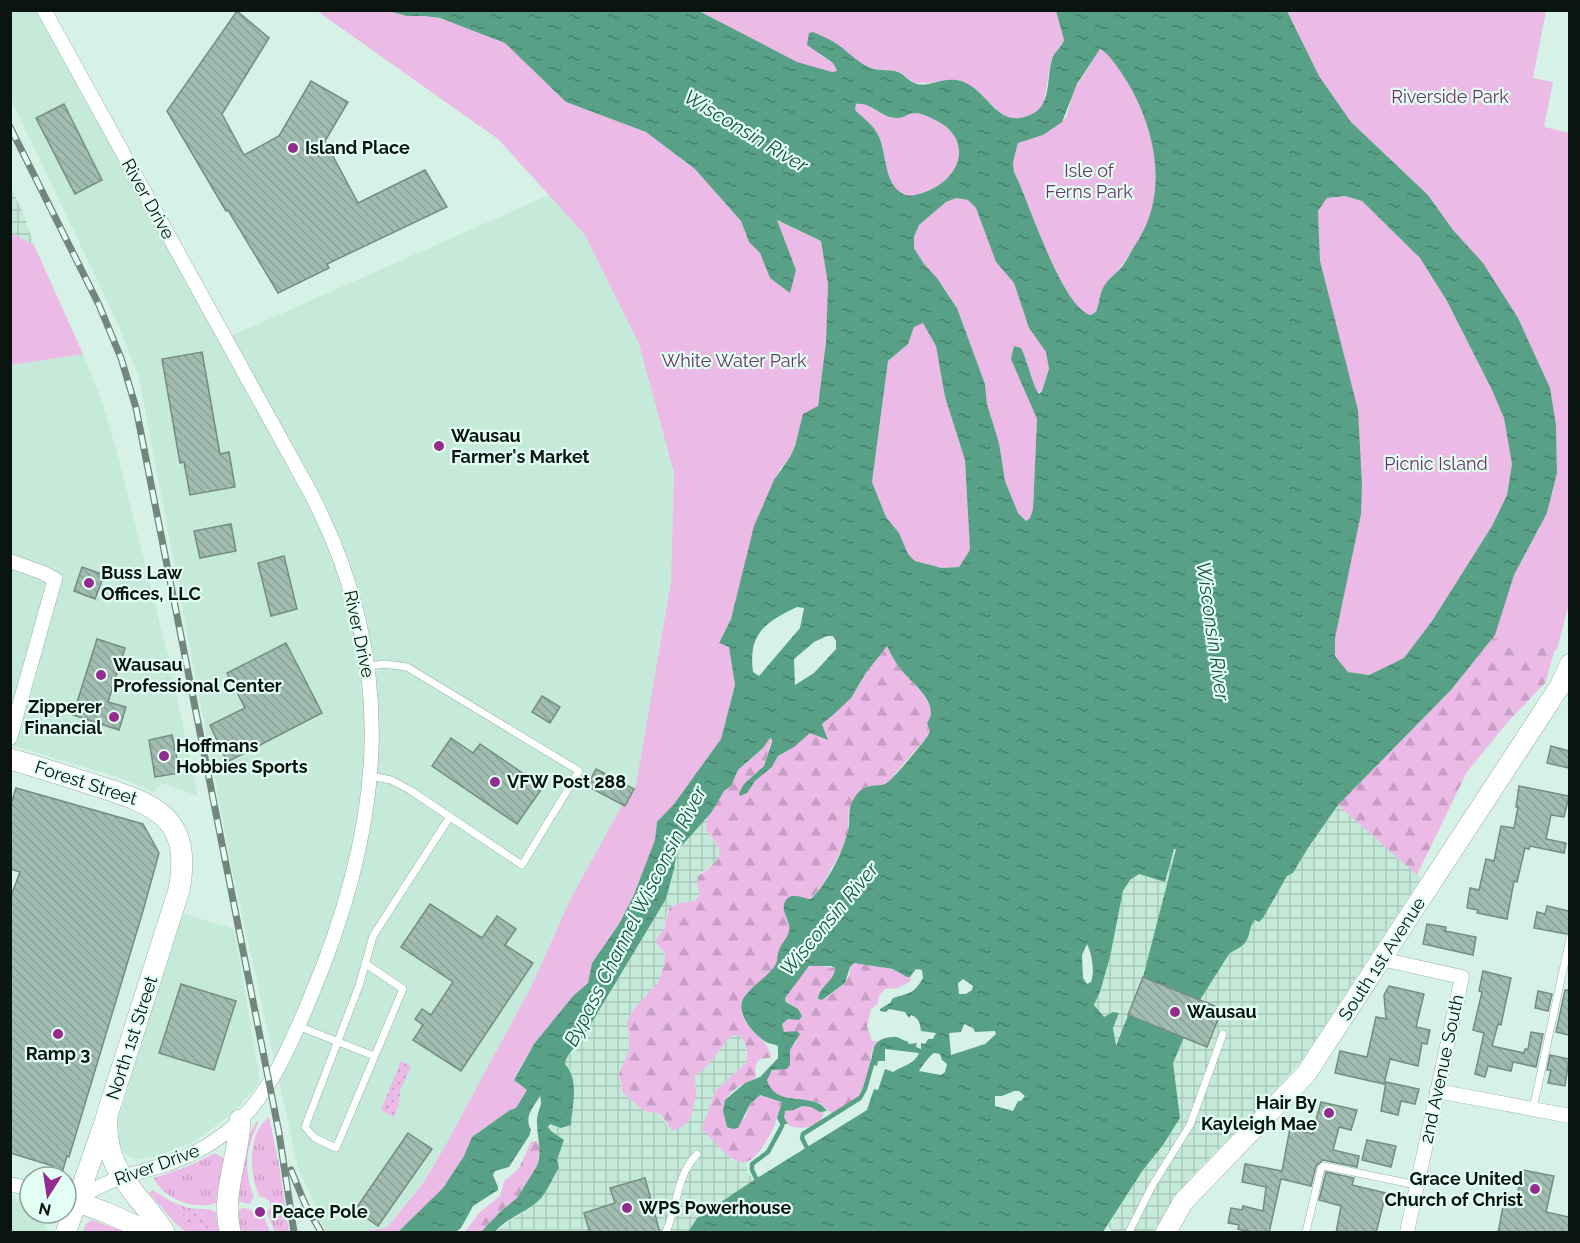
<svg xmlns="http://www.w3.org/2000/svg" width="1580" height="1243" font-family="Raleway,sans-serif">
<defs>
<pattern id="industrial-grid" width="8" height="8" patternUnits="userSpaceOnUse" patternTransform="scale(1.5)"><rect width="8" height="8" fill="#c5eada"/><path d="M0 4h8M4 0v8" fill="none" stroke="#a8c8ba"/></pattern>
<pattern id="grass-tufts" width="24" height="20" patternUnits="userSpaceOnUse" patternTransform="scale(1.5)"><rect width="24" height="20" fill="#ebbae6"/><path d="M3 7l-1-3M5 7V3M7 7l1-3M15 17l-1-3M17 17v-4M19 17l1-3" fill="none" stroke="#c89fc4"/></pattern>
<pattern id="forest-firs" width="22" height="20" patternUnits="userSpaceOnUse" patternTransform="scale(1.5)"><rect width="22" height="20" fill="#ebbae6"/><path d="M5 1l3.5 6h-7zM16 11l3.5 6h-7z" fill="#c89fc4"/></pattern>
<pattern id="garden-dots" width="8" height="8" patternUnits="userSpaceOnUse" patternTransform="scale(1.5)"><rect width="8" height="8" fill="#ebbae6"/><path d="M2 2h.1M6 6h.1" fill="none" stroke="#c89fc4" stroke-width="1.8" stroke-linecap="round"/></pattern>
<pattern id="water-ripples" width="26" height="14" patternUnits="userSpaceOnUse" patternTransform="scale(1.5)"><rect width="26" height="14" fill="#58a186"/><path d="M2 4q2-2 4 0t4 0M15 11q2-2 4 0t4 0" fill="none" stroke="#47826c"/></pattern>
<pattern id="building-back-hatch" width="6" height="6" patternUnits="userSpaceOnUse" patternTransform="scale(1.5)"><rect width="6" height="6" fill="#a1bcb0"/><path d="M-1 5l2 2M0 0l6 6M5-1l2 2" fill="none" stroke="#89a196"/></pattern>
</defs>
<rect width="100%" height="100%" fill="#d6f2e6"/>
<g fill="#c5eada">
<path d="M11,11H44L224,339L549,195L585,235L639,344L674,473L671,582L636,785L621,807L570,900L532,985L444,1148L422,1183L387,1228L353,1232H326L298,1167L231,865L139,378L117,322L11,99Z"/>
<path d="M83,354L101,399L117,452L170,665L198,796L161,783L154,792L117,777L11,745V365Z"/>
<path d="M181,913L234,929L260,1080L253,1091L231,1115L193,1142L155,1157L135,1159L122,1152L119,1145L118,1120Z"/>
<path d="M10,1197L30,1203V1213H43L47,1232H11Z"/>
</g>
<g fill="url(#industrial-grid)">
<path d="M10,185L23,213L34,245L11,233Z"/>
<path d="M1338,805L1421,878L1302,1060L1266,1100L1191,1177L1165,1212L1154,1232H1112L1108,1226L1143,1170L1163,1145L1180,1118L1173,1063L1200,1000L1229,954L1235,948L1243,946L1249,933V927L1255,920L1268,911L1271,900L1287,876L1293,873L1308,848Z"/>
<path d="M707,816L706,829L716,844L721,853L720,856L712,866L700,873L697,883L700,895L695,901L673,905L667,911L664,930L657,938V946L666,955V961L659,981L634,1009L627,1021L630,1042L629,1050L619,1075L623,1093L644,1111L661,1114L667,1126L693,1106L696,1095L694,1080L698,1073L709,1064L730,1037L738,1035L742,1038L746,1046V1063L715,1091L702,1128L730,1158L737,1162H746L748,1173L754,1180L697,1218L688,1232H496L503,1225L521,1214L545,1192L559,1168L557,1160L563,1140L551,1131L548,1127L549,1124L563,1126L571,1122L574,1085L571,1070L565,1064V1059L568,1055L575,1051L580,1042L666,899L674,869L677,851Z"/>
<path d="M1174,848L1176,849L1143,977L1116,1047L1113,1028V1012L1104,1017L1094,1005L1100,992L1110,957L1123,891L1130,880L1139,874L1165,882Z"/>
</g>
<g fill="url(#grass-tufts)">
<path d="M269,1117L279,1165L289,1232H275L267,1213L270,1208V1202L265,1198L259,1196C249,1172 247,1135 269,1117Z"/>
<path d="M257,1121L259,1122C246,1148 243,1170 254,1197L250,1204L236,1201L246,1140Z"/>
<path d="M215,1153L226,1160L218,1202C198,1212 162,1199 154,1178L189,1166Z"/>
<path d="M153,1190L170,1201L188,1208L185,1210L189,1224H199L205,1232H186L175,1223L149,1193Z"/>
<path d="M242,1208L250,1209L255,1215L264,1216L270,1232H237V1212Z"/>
<path d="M201,1209C221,1209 218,1216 223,1232H214L216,1231L208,1220L203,1217Z"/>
</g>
<g fill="url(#forest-firs)">
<path d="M1495,635L1556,646L1545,683L1506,724L1467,772L1417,875L1338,805L1451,690Z"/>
<path d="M887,646C891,655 896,663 902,671C912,684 941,704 927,723L930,731L927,737L887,783L883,785L868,786L849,809L848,832L842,849L823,884L811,899L800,897L785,914C794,930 789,933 781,948C779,953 779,956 778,961C776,969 766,977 760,983C754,989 745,993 742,1003C736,1027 770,1037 771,1058C756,1057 754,1063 756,1077C752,1082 749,1081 743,1084C721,1097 723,1105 727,1127L745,1118L750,1104L760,1095L782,1102V1105C778,1112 777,1120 774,1127C745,1182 737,1165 702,1129L715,1091L746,1063C748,1052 747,1041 738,1035L730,1037L709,1064L695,1076L696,1095L691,1117L682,1127L672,1131L661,1114L644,1111L623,1093L619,1074L629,1050L630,1042L627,1021L634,1009L659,981L666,955L656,943L657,938L664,929L669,908L679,903L695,901L700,895L697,883L698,876C702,873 706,871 710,867C729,851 716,845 706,829L707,816L724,791L731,786L738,770L763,748L770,738L772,739L764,766L744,784L748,791L755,781L772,767L778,756L810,733L826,735L822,724L833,715L859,686L866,673Z"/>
<path d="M854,963L893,969L910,977L911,981L898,988L885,989L879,995L878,1004L871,1009L867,1026L872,1041H882L872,1049L868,1077L857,1098L832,1113C827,1111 826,1107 821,1104C803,1095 774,1105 767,1080L769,1074L775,1069H787L790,1050L797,1041L796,1032H784L781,1027L784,1021L790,1019L789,1004L785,998L803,972L812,965L835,968C835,980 821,987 818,999L822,1000C831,994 844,986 849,976C851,970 849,967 854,963Z"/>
<path d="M802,1106L811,1107L824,1113C820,1128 803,1130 790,1126L784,1118L785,1111L797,1109Z"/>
<path d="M536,1141L540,1145L537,1166L517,1198L500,1212L481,1232H465L479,1213L500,1196L504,1182L519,1168L531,1142Z"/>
</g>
<g fill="#ebbae6">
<path d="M317,11H388L407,16H430L448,21L505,43L566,102L646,132L695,169L741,221L749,242L760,253L770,278L796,270L776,220L821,241L828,284L826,342L818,406L799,433L790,457L780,469L759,514L731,619L719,642L729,647L735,685L721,739L674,804L657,822L655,840L633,897L619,924L592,963L588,983L573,996L534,1044L514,1079L527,1090L516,1108L510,1110L472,1137L464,1156L443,1188L398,1232H353L387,1228L423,1183L444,1148L532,985L570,900L621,807L636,785L671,582L674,473L639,344L585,235L498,139Z"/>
<path d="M699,11H1056L1064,40L1051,60L1043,106L1035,113L1023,118L1013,119L1003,115L976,90L963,82L914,83L900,72L872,68L863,64L850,56L833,41L819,55L833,63L837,72C807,76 729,25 699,11Z"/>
<path d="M1287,11H1546L1533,78L1553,82L1544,127L1570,133V599L1557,650L1493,638L1514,575L1547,513L1557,473L1556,425L1453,230L1428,195L1351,122L1319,76Z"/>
<path d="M1100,49C1109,52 1128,82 1133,92C1157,138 1167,196 1137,242C1132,249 1128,258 1122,265C1116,274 1107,279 1102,290C1099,297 1099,305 1096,312L1091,315C1062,310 1029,200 1014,172L1013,162L1018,143L1043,135L1066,118L1074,90Z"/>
<path d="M856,104C872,102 882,119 898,118C904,118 909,113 915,113C921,113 927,116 933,119C974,137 963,178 925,192C919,194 910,198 903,195C881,182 889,151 877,133C872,124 862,117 855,110Z"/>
<path d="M1345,196L1362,201L1420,258L1447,301L1492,390L1504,418L1512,464L1507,495L1492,526L1432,621L1404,658L1369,675L1348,672L1335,656L1318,211L1327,198Z"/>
<path d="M956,198L968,200L976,208L996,262L1014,283L1029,328L1046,352L1049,369L1042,391L1037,393L1021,348L1014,346L1018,373L1037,419L1033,509L1030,518L1026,521L1018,513L1005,481L999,443L987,404L985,384L957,308L944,287L924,264L914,248V237L919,225L946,202Z"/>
<path d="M11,233L34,245L83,354L11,365Z"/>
<path d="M923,322L936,346L945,397L965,460L970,550L959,567L942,568L915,561L908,554L899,533L886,517L872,482L888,361L908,344L914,327Z"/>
<path d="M92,1220L126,1232H83L86,1224Z"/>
</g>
<g fill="url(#garden-dots)">
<path d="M401,1061L411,1066L400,1091L399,1104L394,1117L381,1110Z"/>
<path d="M188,1208L201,1209L203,1217L215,1223V1232H205L199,1224H189L185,1221L183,1213Z"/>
</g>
<path fill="url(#water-ripples)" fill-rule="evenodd" d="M388,11H699L797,62L832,72L837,71L833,63L807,45L809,33L813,32C820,35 827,38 834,42C847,50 856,62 871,68C879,71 889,69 898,72C905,74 908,82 917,84C931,87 943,76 961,81C990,90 997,133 1034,113C1051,104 1047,75 1052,59C1054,52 1061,48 1064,40L1056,11H1287L1319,76L1351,122L1428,195L1453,230L1483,263L1518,318L1550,388L1556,425L1557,473L1547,513L1514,575L1495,635L1451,690L1338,805L1308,848L1293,873L1287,876L1263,918L1259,922L1255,920C1248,928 1251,935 1245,943C1241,948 1234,950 1229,954L1200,1000L1173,1063L1180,1118L1163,1145L1143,1170L1103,1232H688L697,1218L754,1180L867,1110L874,1089L878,1090L885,1069L893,1072C902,1066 915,1064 919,1053L885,1049V1061H878L877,1066L871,1064C873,1049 873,1038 893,1037C899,1036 902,1041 907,1041L909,1044L917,1043L916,1047L921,1049V1043L925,1044L928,1039H933L936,1033L921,1031C920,1024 919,1018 911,1015L909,1018L905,1012L889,1009L886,1012L880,1011V1009L890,1003L893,998C909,993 914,994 923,978L922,970L916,969L910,977H907L893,969L854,963L850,967L845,983L822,1000L818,999C819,986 835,981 835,968L831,966H809L785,998L786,1002L798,1009L802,1016L799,1020L788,1019L782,1024L784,1032L797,1031L800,1034L790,1050V1065L787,1069L772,1070L767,1080C776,1110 814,1090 827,1111L820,1112L811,1107L802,1106L794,1110L785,1111L784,1118L788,1124H780L777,1118L782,1102L760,1095L750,1104L738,1128L733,1129L727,1127L723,1111L725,1100L745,1083L760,1077L778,1058V1046C774,1044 770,1044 766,1042C753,1034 733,1011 745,996C753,985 766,978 774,967C779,961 776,957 779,950C781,944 786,940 788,934C794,922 778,912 786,900C792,891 803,899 811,899C828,882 842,854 848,831C851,820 847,810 853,800C866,778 879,790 888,782C902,769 915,752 927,737L930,731L927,723C941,704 913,684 902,671C896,663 891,655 887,646L866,673L851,698L833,715L822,724L828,740L810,733L794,747L778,756L772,767L755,781L747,793L740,796L739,793L744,784L764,766L772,742V739L770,738L763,748L738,770L731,786L724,791L711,813L677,851L674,869L666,899L580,1042C575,1047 565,1057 565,1064C579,1079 573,1103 571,1122V1125L561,1128L550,1124L548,1127L551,1131L564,1140L557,1160L559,1168C554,1175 547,1191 542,1197C529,1212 507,1217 495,1232H481L500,1212L517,1198L537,1166C543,1150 536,1135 537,1119C538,1110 543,1105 540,1096C532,1109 524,1117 531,1130L529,1136L509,1167L495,1171L493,1175L498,1187V1190L473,1206L461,1228L456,1232H398L443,1188L464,1156L472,1137L510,1110L516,1108L527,1090L514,1080L534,1044L573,996L588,983L592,963L619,924L633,897L655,840L657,822L674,804L721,739L735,685L729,647L719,643L731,619L754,526L774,480L790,457L795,446L803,414L818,406L826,342L828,284L821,241L777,220L796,270L790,293L770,278L760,253L749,242L741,221L695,169L646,132L566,102L505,43L440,18L425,16H407ZM1100,49C1109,52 1128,82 1133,92C1157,138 1167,196 1137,242C1131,250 1127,262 1120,269C1113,276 1106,281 1102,290C1099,297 1099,305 1096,312L1091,315C1062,309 1029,201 1014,172L1013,162L1018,143L1043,135L1062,122L1077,84ZM856,104C872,102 882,119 898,118C904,118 909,113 915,113C921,113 927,116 933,119C974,137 963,178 925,192C919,194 910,198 903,194C882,182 888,151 877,133C872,124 862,117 855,110ZM1345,196L1362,201L1420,258L1447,301L1492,390L1504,418L1512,464L1507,495L1492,526L1432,621L1404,658L1369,675L1348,672L1335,656V638L1361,514L1362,485L1358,410L1320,261L1318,211L1327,198ZM956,198L968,200L976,208L996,262L1014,283L1029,328L1046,352L1049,369L1042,391L1039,394C1034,389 1026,357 1021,348L1014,346L1011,359L1037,419L1033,509L1030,518L1026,521L1018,513L1005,481L999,443L987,404L985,384L957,308L937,278L924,264L914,248V237L919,225L946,202ZM923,323L936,346L945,397L965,460L970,550L959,567L942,568L915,561L908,554L899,533L886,517L872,482L888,361L908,344L914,327ZM797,607L804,608L800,628L759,676L753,672C748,634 765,622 797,607ZM827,636H833L836,641V649L814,673L795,685L794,659L814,642ZM1174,849H1176L1143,977L1116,1046L1113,1028L1119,1013L1113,1012L1104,1017L1094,1005L1100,992L1110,957L1123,891L1130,880L1139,874L1165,882ZM1087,944C1092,954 1095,972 1091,982L1087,984L1083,978L1082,955ZM963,979L973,986L972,990L966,994H959L958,983ZM964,1024L973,1028L975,1032L995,1031L996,1034L985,1044L951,1055L949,1033L961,1032ZM934,1053L940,1054L942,1060L947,1064L945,1072L941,1075L919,1071C920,1069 930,1055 934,1053ZM1014,1091H1019L1025,1096L1021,1101H1018L1013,1111L995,1106V1096H1002Z"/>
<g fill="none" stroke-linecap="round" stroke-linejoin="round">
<g stroke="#58a186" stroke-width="4.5">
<path d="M809,1152L802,1138L803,1134L860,1098L865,1089L873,1061"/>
<path d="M758,1182L752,1170V1164L768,1152L782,1126L783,1120"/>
</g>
</g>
<g fill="url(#building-back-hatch)" stroke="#738d82" stroke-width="1.5">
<path d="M237,11L269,38L222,114L244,155L279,136L311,81L348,102L325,141L358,203L425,170L447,207L327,264L329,268L278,293L228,210L226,211L167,111Z"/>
<path d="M64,104L102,180L75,194L36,118Z"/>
<path d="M202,352L220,454L229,452L235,487L190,495L184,462L180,463L162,359Z"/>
<path d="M231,524L236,551L200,558L194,531Z"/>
<path d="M284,556L297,609L271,616L258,563Z"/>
<path d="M82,567L104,575L95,599L74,591Z"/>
<path d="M97,639L125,648L108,702L126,707L119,730L73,715Z"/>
<path d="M286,643L322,713L227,762L210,725L245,708L227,673Z"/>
<path d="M542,696L560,707L550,723L532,712Z"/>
<path d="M172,735L180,773L155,777L149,740Z"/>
<path d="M451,738L473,753L480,744L543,787L517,824L432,766Z"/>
<path d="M1551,746L1569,751V768L1547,763Z"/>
<path d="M596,769L634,789L625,806L587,786Z"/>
<path d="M1519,786L1569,796L1564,817L1551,815L1546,839L1566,843L1564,853L1530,846L1529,849L1525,848L1517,882L1514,881L1507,919L1477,913L1478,910L1467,908L1470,888L1479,890L1486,859L1494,861L1501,826L1514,828L1518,807H1516Z"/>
<path d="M16,788L143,824L159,853L143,911L69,1157L67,1156L62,1173L52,1170L53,1166L10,1153V899L20,872L10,869V807Z"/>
<path d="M430,904L482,938L497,916L516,929L505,945L533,963L461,1071L413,1040L423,1025L415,1019L422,1009L431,1015L453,982L401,947Z"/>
<path d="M1547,906L1569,911V933L1566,934L1534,928L1537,912L1545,914Z"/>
<path d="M1427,924L1446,927L1445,931L1476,937L1473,955L1423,944Z"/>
<path d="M1483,971L1511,978L1501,1025L1498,1024L1492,1046L1524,1053L1525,1049H1528L1531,1032L1543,1034L1536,1067L1513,1062L1511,1071L1488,1066L1485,1077L1475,1074L1484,1033L1473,1030L1482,992L1479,991Z"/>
<path d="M1143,977L1222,1009L1207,1047L1128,1015Z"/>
<path d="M181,984L236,1001L214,1070L159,1053Z"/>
<path d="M1389,986L1424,994L1416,1027L1430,1030L1427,1044L1422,1043L1418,1066L1390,1059L1384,1084L1335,1073L1340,1051L1367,1057L1376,1017L1386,1019L1384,995Z"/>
<path d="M1565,990H1569V1035L1556,1032Z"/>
<path d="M1538,991L1552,994L1548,1011L1535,1008Z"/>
<path d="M1550,1055L1569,1059L1565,1086L1548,1083L1551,1070H1547Z"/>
<path d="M1386,1082L1419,1089L1415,1104L1401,1101L1398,1115L1381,1111Z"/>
<path d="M1321,1102L1357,1110L1351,1130L1339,1127L1333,1150L1359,1156L1357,1167L1323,1160L1316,1166L1311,1186L1281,1179L1269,1233H1254L1238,1229L1239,1225L1228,1223L1231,1208L1242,1210L1243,1206L1263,1211L1266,1187L1242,1182L1245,1164L1282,1171L1290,1128L1312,1134Z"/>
<path d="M408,1133L432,1149L378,1226L355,1210Z"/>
<path d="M1367,1140L1396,1146L1391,1167L1362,1160Z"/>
<path d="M1523,1170L1554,1176L1546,1212L1569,1217V1233H1498L1504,1201L1515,1204Z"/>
<path d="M1326,1172L1354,1178L1352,1185L1386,1193L1376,1233H1336L1341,1206L1319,1200Z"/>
<path d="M645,1178L660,1233H590L584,1213L615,1203L610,1188Z"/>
</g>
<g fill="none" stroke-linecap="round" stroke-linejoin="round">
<g stroke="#97b1a6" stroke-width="8">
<g id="lane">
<path d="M368,666L385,664L407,667L579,771L522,865L410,790L391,780L371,776"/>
<path d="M366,964L403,989L336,1148L315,1138L305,1127L359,986L373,936L449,818"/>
<path d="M298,1026L374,1056"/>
<path d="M1533,1109L1570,938"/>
<path d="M666,1232C678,1205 676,1176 697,1154"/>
<path d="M1129,1232L1152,1186L1190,1125L1223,1034"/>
<path d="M1306,1232L1321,1168L1324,1166L1417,1185"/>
</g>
</g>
<g stroke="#97b1a6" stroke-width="15">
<g id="street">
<path d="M44,10L309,490C401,664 384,825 309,1001C291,1043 272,1090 238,1122C217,1142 192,1156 164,1165C134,1174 101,1180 77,1202L66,1197"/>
<path d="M10,561L41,572L55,579L10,738"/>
<path d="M1381,959L1462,977L1407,1232"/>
<path d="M1437,1091L1570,1116"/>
<path d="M10,1184L30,1189"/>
</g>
</g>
<g stroke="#97b1a6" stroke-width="21">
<g id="secondary">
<path d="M77,1202L105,1212L150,1232"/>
<path d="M66,1232L106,1118"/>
<path d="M1166,1232L1183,1202L1306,1074L1560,686L1570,664"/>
</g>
</g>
<g stroke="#97b1a6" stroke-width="22">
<g id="primary">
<path d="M10,759C38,767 66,776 94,785C154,804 193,816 179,890L107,1115C103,1171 136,1190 164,1232"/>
<path d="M230,1232C221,1191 239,1160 240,1120"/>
</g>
</g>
<use href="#lane" stroke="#fff" stroke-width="7"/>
<use href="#street" stroke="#fff" stroke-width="14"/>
<use href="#secondary" stroke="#fff" stroke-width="20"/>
<use href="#primary" stroke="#fff" stroke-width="21"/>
<g stroke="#73867e" stroke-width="7">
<g id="rail">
<path d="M10,127L99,305L121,358L136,408L279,1133L294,1232"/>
<path d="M291,1170L305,1204L321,1232"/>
</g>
</g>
<use href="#rail" stroke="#e3fff3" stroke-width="4.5" stroke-dasharray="14" stroke-linecap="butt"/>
</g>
<g fill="#942c90" stroke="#e3fff3" stroke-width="2">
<circle cx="293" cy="148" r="6"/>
<circle cx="439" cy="446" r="6"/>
<circle cx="89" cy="583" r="6"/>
<circle cx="101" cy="675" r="6"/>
<circle cx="114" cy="717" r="6"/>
<circle cx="164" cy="756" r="6"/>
<circle cx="495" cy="782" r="6"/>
<circle cx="1175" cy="1012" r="6"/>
<circle cx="58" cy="1034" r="6"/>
<circle cx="1329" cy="1113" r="6"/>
<circle cx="1535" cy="1189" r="6"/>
<circle cx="627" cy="1208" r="6"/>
<circle cx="260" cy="1212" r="6"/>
</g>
<g text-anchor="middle" stroke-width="4.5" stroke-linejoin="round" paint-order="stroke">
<g font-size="18" fill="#6d3169" stroke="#e3fff3">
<text x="1450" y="103">Riverside Park</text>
<text x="1089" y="177">Isle of<tspan x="1089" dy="21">Ferns Park</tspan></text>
<text x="734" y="367">White Water Park</text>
<text x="1436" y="470">Picnic Island</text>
</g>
<g font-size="18" font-weight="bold" fill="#0a1410" stroke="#e3fff3" text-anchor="start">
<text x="305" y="154">Island Place</text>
<text x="451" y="442">Wausau<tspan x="451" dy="21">Farmer's Market</tspan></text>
<text x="101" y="579">Buss Law<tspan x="101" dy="21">Offices, LLC</tspan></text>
<text x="113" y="671">Wausau<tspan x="113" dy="21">Professional Center</tspan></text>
<text x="102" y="713" text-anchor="end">Zipperer<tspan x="102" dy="21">Financial</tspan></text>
<text x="176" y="752">Hoffmans<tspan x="176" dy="21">Hobbies Sports</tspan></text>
<text x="507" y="788">VFW Post 288</text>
<text x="1187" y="1018">Wausau</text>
<text x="58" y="1060" text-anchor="middle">Ramp 3</text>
<text x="1317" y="1109" text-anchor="end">Hair By<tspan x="1317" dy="21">Kayleigh Mae</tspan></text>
<text x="1523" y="1185" text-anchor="end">Grace United<tspan x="1523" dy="21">Church of Christ</tspan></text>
<text x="639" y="1214">WPS Powerhouse</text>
<text x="272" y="1218">Peace Pole</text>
</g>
<g font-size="18" fill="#0a1410" stroke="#e3fff3">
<text transform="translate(148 199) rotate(61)" y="6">River Drive</text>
<text transform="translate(359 634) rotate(78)" y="6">River Drive</text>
<text transform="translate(86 783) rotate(18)" y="6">Forest Street</text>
<text transform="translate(1382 959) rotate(-57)" y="6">South 1st Avenue</text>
<text transform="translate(132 1038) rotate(-72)" y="6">North 1st Street</text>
<text transform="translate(1442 1069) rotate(-78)" y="6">2nd Avenue South</text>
<text transform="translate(157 1165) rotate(-20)" y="6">River Drive</text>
</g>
<g font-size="20" font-style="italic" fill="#195441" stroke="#e3fff3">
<text transform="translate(746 131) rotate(31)" y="7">Wisconsin River</text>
<text transform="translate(1213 631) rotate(82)" y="7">Wisconsin River</text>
<text transform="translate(635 916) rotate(-63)" y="7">Bypass Channel Wisconsin River</text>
<text transform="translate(829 919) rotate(-50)" y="7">Wisconsin River</text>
</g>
</g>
<rect width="1580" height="1243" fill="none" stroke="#0a1410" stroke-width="24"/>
<g transform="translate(48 1195) rotate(192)"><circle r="28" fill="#e3fff3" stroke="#8ca198" stroke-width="1.5"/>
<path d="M0-4.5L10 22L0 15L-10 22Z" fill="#942c90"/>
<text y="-9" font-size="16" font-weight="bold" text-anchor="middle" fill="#0a1410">N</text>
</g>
</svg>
